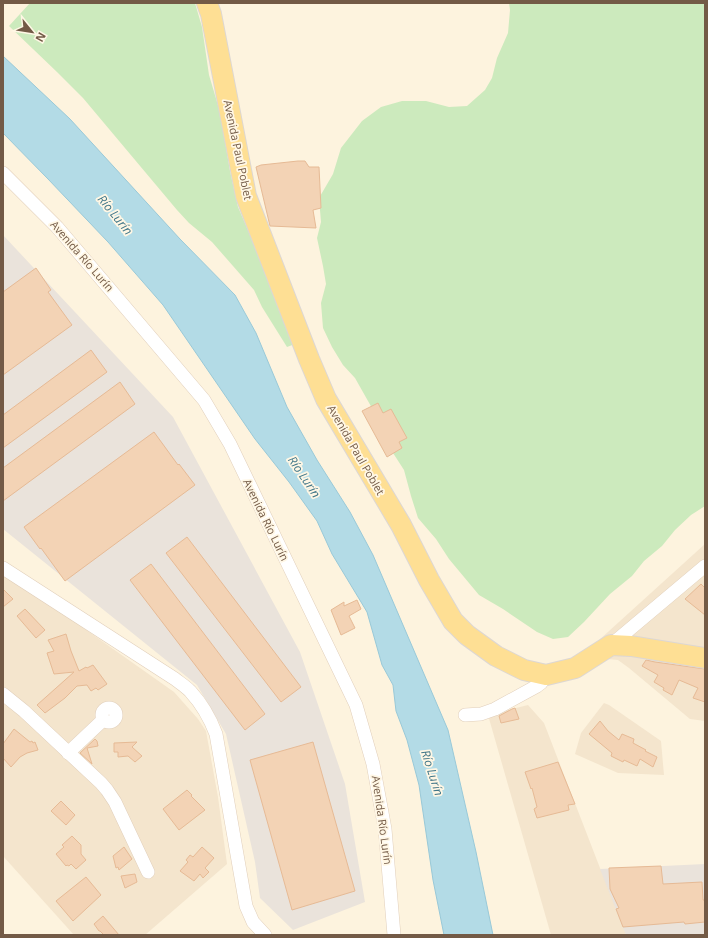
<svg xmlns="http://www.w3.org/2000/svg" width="708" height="938" font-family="'Open Sans',sans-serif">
<rect width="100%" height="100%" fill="#fdf3de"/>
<g fill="#f4e5cd">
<path d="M705,544V721L690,719L629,668L618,660L607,659L587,651Z"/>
<path d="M3,573L48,603L174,692L198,719L206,731L218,797L227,864L145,935H74L3,856Z"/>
<path d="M604,703L609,705L661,741L664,775L618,773L575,754L581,733Z"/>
<path d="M528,705L544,723L600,868L619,908L626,935H551L488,715Z"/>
</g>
<g fill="#eae3db">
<path d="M3,235L173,417L300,652L345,784L365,902L293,930L260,898L255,862L226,734L197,685L3,529Z"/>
<path d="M705,864V935H626L600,869Z"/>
</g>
<g fill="#cceabd">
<path d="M30,3H195L202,27L209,75L220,112L230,171L238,207L278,300L295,344L287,347L262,307L254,290L212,242L189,223L177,210L83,98L57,72L9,26Z"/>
<path d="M509,3H705V506L691,515L675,530L662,546L644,561L632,576L610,594L584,622L568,637L553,639L537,632L503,609L479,595L449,559L436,539L418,518L411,496L404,470L384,439L381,424L355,378L343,365L332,347L323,328L321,303L326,284L323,266L317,238L321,222L319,198L333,174L341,148L362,121L381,107L402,101H426L449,107L467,106L485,90L492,78L497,58L508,33L510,10Z"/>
</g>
<path fill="#b3dbe6" stroke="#99c9d8" d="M3,56L70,119L180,239L235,295L256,333L287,407L317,460L350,512L373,555L448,730L476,852L493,935H444L433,880L419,785L407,740L396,711L393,685L382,665L367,612L358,597L332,554L317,521L289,482L255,439L163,305L108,242L48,179L3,133Z"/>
<g fill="#f3d3b5" stroke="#e6ba95">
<path d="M298,161H305L309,167H319L321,208L313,210L316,228L270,226L256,167L261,165Z"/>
<path d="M36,268L51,290L48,292L72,325L3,375V292Z"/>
<path d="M91,350L107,372L3,448V415Z"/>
<path d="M120,382L135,404L3,501V468Z"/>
<path d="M378,403L383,413L391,409L407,438L399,442L402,448L387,457L362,411Z"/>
<path d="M154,432L178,465L179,464L195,485L65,581L41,548L40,549L24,527Z"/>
<path d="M187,537L301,687L281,702L166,553Z"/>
<path d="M151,564L265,714L245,730L130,580Z"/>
<path d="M701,584L705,588V615L685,599Z"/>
<path d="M3,589L13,599L3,607Z"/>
<path d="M357,600L361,609L349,616L355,628L341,635L331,610L344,602V606Z"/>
<path d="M25,609L45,630L36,638L17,616Z"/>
<path d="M66,634L71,651L79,671L86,667L87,668L93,665L107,684L98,690L96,688L91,691L87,685L77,686L65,698L45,713L37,705L74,672L54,674L47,653L54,651L48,640Z"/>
<path d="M646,660L655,662L705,669V702L693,698L698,688L679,680L672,695L663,690L664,688L654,682L658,675L642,666Z"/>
<path d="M515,708L519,719L501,723L499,716L512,709Z"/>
<path d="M600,721L608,731L619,740L622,734L634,739L633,743L646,750L645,751L657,757L653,767L640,759L637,766L624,760L623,762L611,756L612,753L589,734Z"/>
<path d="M14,729L30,742L32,741L33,743L35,742L38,750L27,753L20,757L11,767L3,758V744Z"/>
<path d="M95,739L97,741L98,746L87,748L92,764L80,753Z"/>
<path d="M137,742L132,747L142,756L135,762L128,756L118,757V752H114V743Z"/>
<path d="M313,742L355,891L292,910L250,760Z"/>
<path d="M558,762L575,804L568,805L569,810L537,818L534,809L537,807L532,788L531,789L525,772Z"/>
<path d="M187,790L192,795L191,796L205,810L179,830L163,809Z"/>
<path d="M61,801L75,815L66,825L51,811Z"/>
<path d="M72,836L81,845V854L86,860L76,869L71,864L69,866L67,865L66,866L56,854L64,847L62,845Z"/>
<path d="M124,847L132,859L119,870L118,867L116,868L113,856Z"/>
<path d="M202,847L214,858L205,868L209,872L203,878L200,874L194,881L180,871L188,862L186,860L190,855L193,857Z"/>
<path d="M661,866L663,884L702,882L703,900H705V922L685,924L684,922L623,927L616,909L619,908L610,889L609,868Z"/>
<path d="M135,874L137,882L125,888L121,876Z"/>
<path d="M86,877L101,895L73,921L56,901Z"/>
<path d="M103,916L119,935H104L100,931H99L94,924Z"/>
</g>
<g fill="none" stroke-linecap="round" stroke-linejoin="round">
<g stroke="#e1cfbb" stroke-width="14">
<g id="street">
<path d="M3,173L57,227L204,400L230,444L356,705L373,764L385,829L394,935"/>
<path d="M3,568L175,679C180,683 185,686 190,691C201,703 210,718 216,734L246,906L253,922L265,935"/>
<path d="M611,645L705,566"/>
<path d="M3,694L24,711L101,783L107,790L115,802L148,872"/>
<circle cx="109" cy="715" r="7"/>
<path d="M465,715L481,714L495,709L537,686L541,683L546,675"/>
<path d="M68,753L103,720"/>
</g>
</g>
<g stroke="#ddd7d3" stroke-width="22">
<path id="primary" d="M207,3L211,14L246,196L309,359L326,399L401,525L429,580L453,621L467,635L496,656L524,670L546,675L575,668L611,645L631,646L705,658"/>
</g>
<use href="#street" stroke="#fff" stroke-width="13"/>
<use href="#primary" stroke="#fedf94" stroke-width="20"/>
</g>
<g text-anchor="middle" stroke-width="3.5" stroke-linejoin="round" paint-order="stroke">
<g font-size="11" fill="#735a46" stroke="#fff7e5">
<text transform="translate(238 150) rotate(78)" y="4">Avenida Paul Poblet</text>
<text transform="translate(82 256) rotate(49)" y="4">Avenida Río Lurín</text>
<text transform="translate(356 450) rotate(60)" y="4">Avenida Paul Poblet</text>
<text transform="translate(266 520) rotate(64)" y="4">Avenida Río Lurín</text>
<text transform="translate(382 820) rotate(82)" y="4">Avenida Río Lurín</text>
</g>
<g font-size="12" font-style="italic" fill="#407688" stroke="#fff7e5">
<text transform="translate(115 215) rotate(51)" y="4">Río Lurín</text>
<text transform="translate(304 477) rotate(56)" y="4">Río Lurín</text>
<text transform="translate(432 773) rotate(72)" y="4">Río Lurín</text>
</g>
</g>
<rect width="708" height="938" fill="none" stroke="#735a46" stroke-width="8"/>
<g transform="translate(32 32) rotate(120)" stroke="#fff7e5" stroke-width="3" paint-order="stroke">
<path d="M0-3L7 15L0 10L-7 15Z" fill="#735a46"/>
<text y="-6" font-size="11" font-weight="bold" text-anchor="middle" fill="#735a46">N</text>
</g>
</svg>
